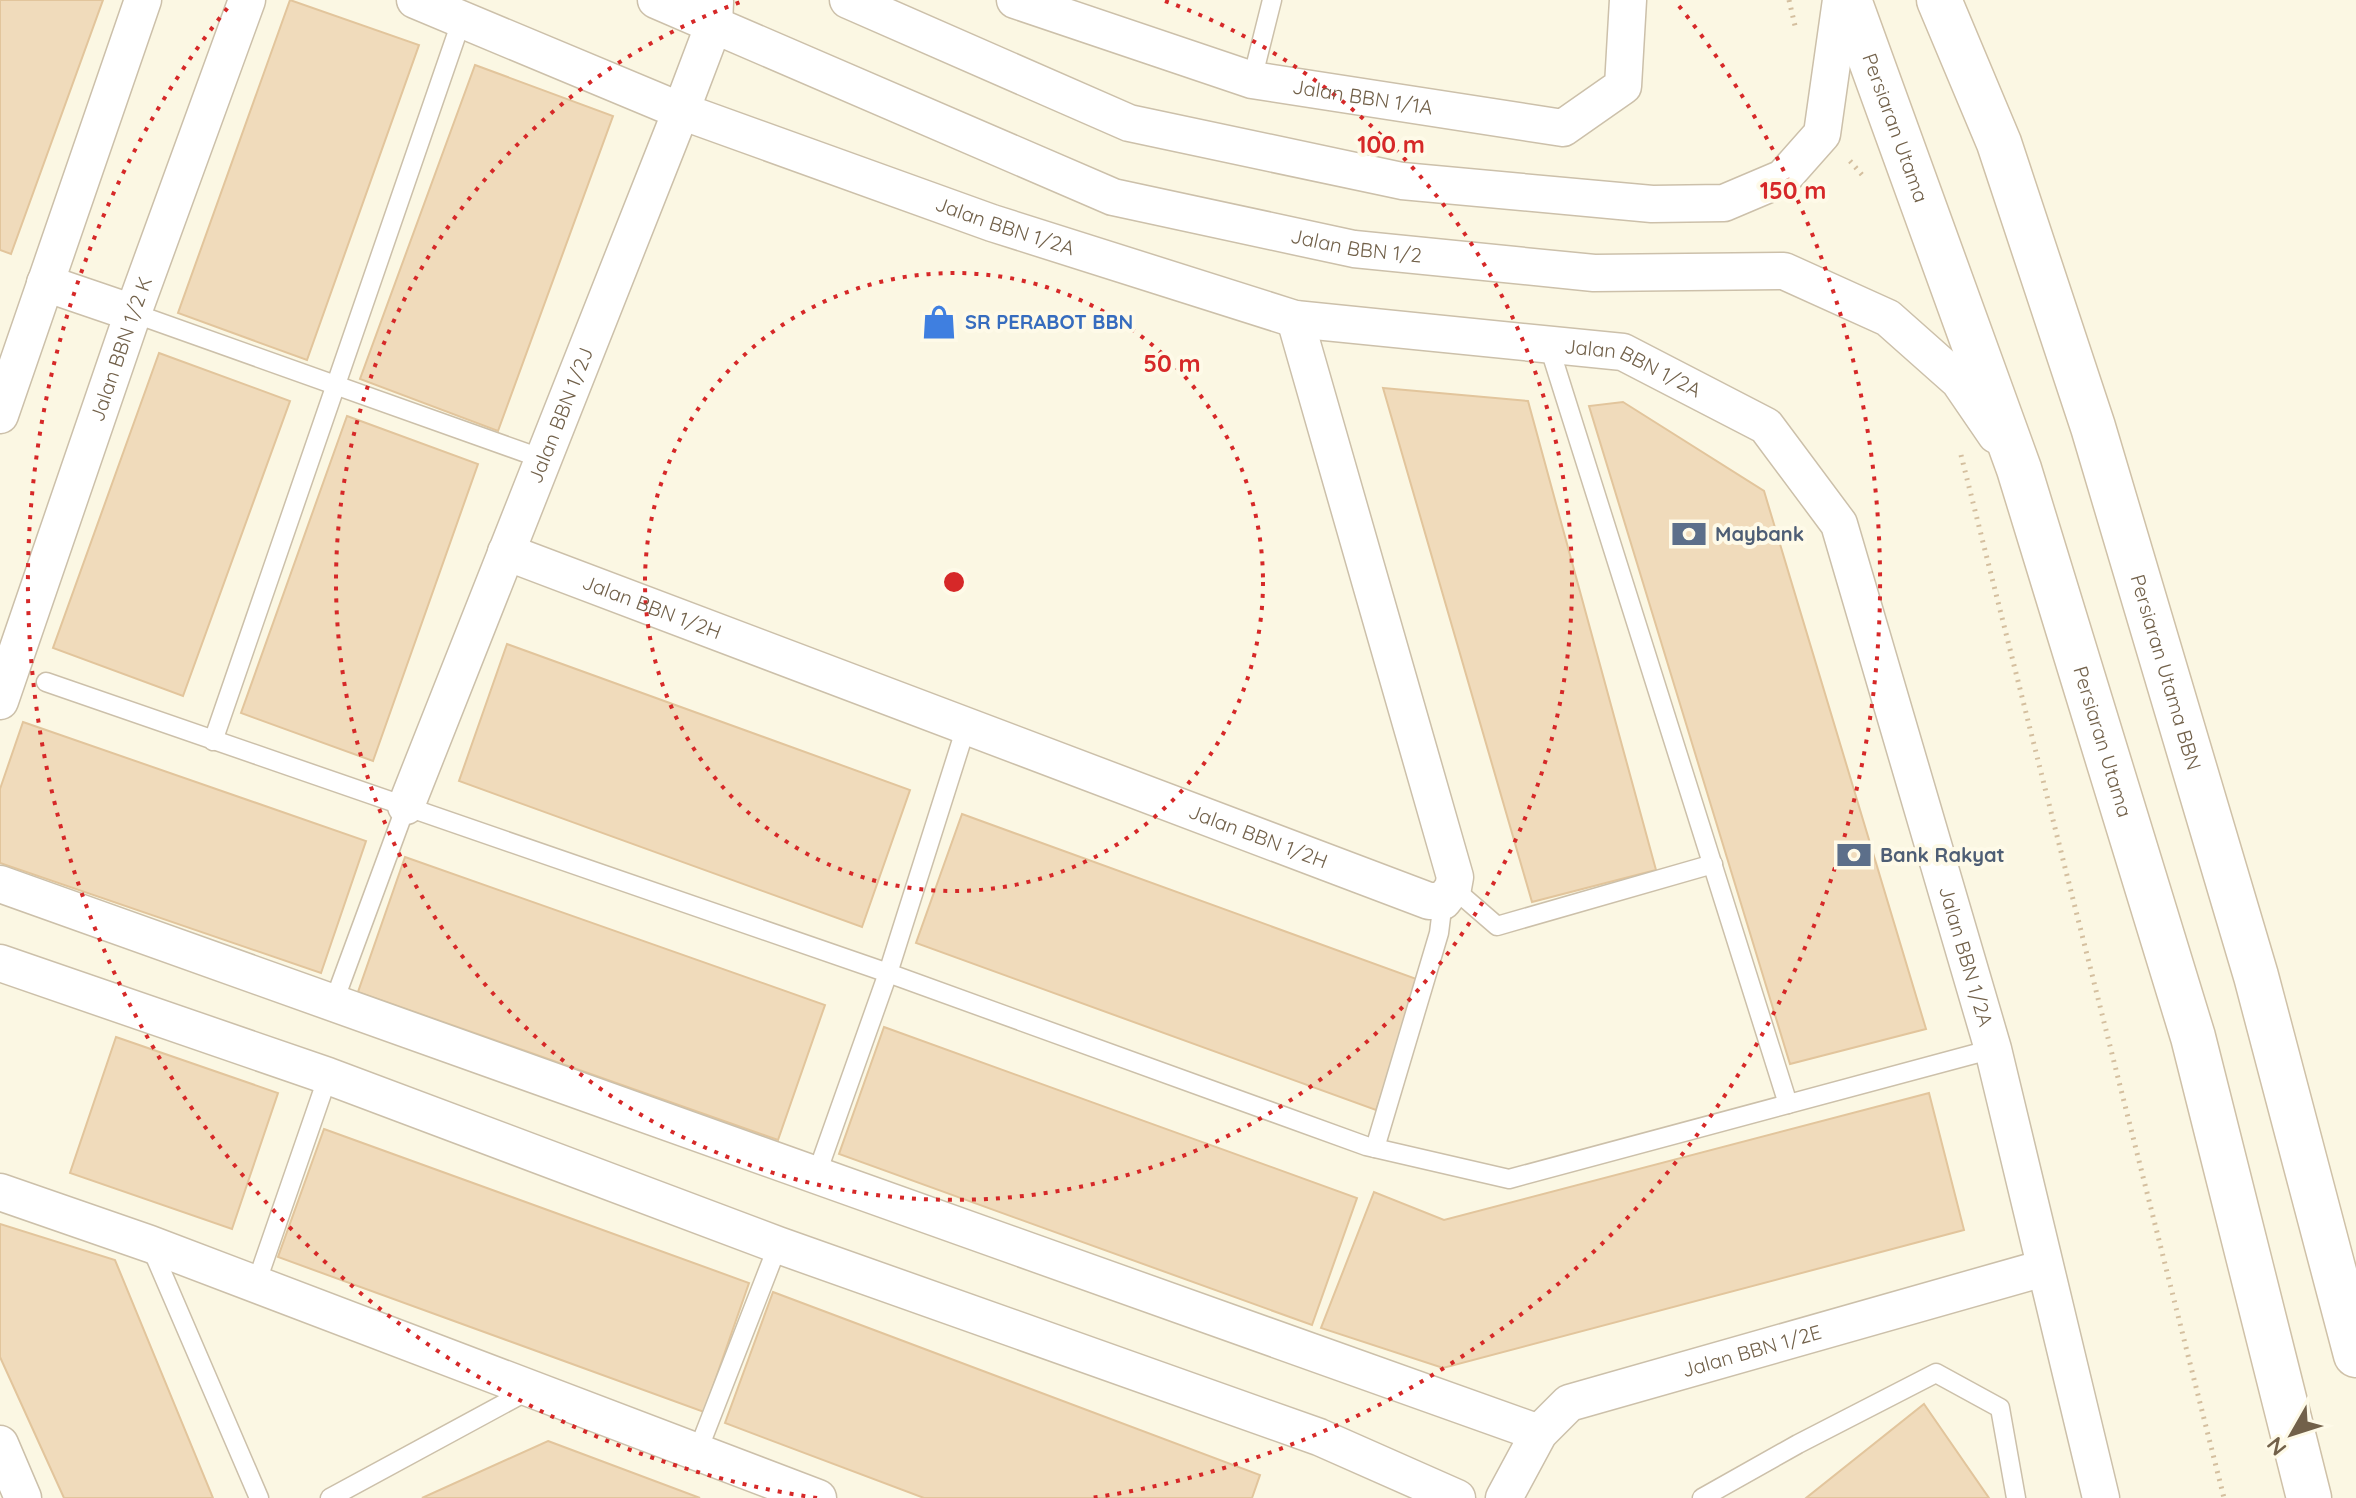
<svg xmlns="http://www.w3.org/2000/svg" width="2356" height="1498" font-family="Quicksand,sans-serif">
<rect width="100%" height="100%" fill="#fbf7e3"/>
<g fill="#f0dbbb" stroke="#e2c59c" stroke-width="2">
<path d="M0,0H103L11,254L0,250Z"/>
<path d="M290,0L419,45L307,360L178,313Z"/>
<path d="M475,65L613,116L498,431L360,379Z"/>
<path d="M159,353L290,401L183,696L53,648Z"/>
<path d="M1383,388L1528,401L1656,870L1532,902Z"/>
<path d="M1623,402L1764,491L1926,1029L1790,1064L1589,406Z"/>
<path d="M347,416L478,464L373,761L241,713Z"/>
<path d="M507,644L910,790L862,927L459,781Z"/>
<path d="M23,722L366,841L321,973L0,863V789Z"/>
<path d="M962,814L1422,981L1376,1110L916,943Z"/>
<path d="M405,857L825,1005L778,1140L358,992Z"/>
<path d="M884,1027L1357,1198L1312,1325L839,1154Z"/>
<path d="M116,1037L278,1093L232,1229L70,1173Z"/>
<path d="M1929,1093L1964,1230L1443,1368L1321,1328L1374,1192L1444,1220Z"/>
<path d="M324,1129L749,1283L704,1412L278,1257Z"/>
<path d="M0,1224L115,1260L213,1498H64L0,1357Z"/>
<path d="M773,1292L1260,1475L1252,1498H924L725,1423Z"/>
<path d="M1924,1404L1989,1498H1806Z"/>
<path d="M548,1441L700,1498H422Z"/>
</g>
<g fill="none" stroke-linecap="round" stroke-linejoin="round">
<g stroke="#ccc0aa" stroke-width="21">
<g id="lane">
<path d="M1252,80L1272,0"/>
<path d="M133,313L543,459"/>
<path d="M1548,343L1788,1104"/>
<path d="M46,682L888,973L1366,1146L1509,1179L1993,1049"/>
<path d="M213,741L462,19"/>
<path d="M1453,888L1497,926L1713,864"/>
<path d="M333,1004L406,806"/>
<path d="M1375,1148L1439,933L1443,901"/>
<path d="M816,1176L888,973L966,727"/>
<path d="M151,1247L259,1498"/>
<path d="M256,1284L328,1076"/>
<path d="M697,1453L778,1245"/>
<path d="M330,1498L531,1389"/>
<path d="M1702,1498L1798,1444L1936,1373L2000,1408L2016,1498"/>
</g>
</g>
<g stroke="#ccc0aa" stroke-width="39">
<g id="street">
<path id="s1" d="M415,0L681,111L992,223L1295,319L1623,352L1766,426L1839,524L1993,1049L2101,1498"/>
<path id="s2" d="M656,0L1113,197L1354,249L1594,273L1784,271L1888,318L1959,381L1996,435"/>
<path d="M848,0L1129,123L1402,181L1652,204L1724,203L1783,178L1822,134L1841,0"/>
<path id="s3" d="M1015,0L1252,80L1563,128L1623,86L1628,0"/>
<path d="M45,283L133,313"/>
<path d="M0,415L143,0"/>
<path id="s4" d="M506,552L1429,901H1443L1453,888L1455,877L1295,319"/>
<path id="s5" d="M0,701L133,313L247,0"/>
<path id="s6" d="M406,806L681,111L714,24L715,2"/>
<path d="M0,884L1539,1433"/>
<path d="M0,963L328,1076L778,1245L1319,1437L1457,1498"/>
<path d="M0,1192L150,1244L818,1498"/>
<path d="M0,1444L23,1498"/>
<path id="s7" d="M1504,1498L1539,1433L1569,1403L2044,1268"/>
</g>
</g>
<g stroke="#cfc1a8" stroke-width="47">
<g id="secondary">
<path id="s8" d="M1849,0L2019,469L2193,1037L2309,1498"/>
<path id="s9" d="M1939,0L1999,143L2093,427L2256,976L2356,1355"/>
</g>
</g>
<g stroke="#d4bf9f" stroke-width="5" stroke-dasharray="2 6" stroke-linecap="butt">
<path d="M1789,0L1796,30"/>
<path d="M1850,161L1864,177"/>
<path d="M1961,455L2224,1498"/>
</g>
<use href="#lane" stroke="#fff" stroke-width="18"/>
<use href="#street" stroke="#fff" stroke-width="36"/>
<use href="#secondary" stroke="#fff" stroke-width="44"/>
</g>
<g fill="none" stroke="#d62828" stroke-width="4" stroke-dasharray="4 8">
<circle cx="954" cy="582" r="309"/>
<path d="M1165 1A618 618 0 1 1 743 1"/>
<path d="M817 1498A926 926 0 0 1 229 6M1679 6A926 926 0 0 1 1091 1498"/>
</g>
<defs>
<g id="shop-bare" transform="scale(2.76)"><path d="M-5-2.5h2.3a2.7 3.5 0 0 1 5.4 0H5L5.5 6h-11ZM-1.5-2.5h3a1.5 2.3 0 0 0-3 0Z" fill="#3f7fe0" stroke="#fefae8" stroke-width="2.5" paint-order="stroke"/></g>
<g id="bank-bare" transform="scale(2.76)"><path d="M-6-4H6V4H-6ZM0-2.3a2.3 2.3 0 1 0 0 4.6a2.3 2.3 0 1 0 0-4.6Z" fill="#5c6f8a" stroke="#fefae8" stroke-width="2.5" paint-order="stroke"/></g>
</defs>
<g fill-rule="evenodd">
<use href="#shop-bare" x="939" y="322"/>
<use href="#bank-bare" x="1689" y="534"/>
<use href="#bank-bare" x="1854" y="855"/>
</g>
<g text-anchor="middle" stroke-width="8" stroke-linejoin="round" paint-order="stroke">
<g font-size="20" fill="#72614a" stroke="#fefae8">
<text dy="7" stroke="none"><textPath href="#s3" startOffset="362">Jalan BBN 1/1A</textPath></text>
<text dy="7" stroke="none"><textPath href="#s8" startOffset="136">Persiaran Utama</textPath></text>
<text dy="7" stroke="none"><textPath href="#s1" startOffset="632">Jalan BBN 1/2A</textPath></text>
<text dy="7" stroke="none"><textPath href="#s2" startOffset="746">Jalan BBN 1/2</textPath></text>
<text dy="7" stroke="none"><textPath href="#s5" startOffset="372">Jalan BBN 1/2 K</textPath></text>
<text dy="7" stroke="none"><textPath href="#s1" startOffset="1280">Jalan BBN 1/2A</textPath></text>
<text dy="7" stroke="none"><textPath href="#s6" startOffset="420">Jalan BBN 1/2J</textPath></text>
<text dy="7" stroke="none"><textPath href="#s4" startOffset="156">Jalan BBN 1/2H</textPath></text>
<text dy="7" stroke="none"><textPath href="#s9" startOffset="710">Persiaran Utama BBN</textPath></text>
<text dy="7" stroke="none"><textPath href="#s8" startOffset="784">Persiaran Utama</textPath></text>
<text dy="7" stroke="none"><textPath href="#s4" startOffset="804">Jalan BBN 1/2H</textPath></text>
<text dy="7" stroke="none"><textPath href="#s1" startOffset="2000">Jalan BBN 1/2A</textPath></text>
<text dy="7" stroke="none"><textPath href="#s7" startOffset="306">Jalan BBN 1/2E</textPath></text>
</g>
<g font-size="20" font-weight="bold" fill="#366cbe" stroke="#fefae8" text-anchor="start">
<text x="965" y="329">SR PERABOT BBN</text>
</g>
<g font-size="20" font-weight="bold" fill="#4e5e75" stroke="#fefae8" text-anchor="start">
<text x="1715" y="541">Maybank</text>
<text x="1880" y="862">Bank Rakyat</text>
</g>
</g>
<circle cx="954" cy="582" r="12" fill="#d62828" stroke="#fefae8" stroke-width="4"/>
<g font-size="24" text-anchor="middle" font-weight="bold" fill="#d62828" stroke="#fefae8" stroke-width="8" stroke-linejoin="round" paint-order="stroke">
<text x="1391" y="153">100 m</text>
<text x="1793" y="199">150 m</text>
<text x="1172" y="372">50 m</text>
</g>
<g transform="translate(2292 1434) rotate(231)" stroke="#fefae8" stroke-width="6" paint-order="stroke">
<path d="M0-6L14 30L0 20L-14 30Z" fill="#72614a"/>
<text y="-12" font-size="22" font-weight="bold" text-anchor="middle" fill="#72614a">N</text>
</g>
</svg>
